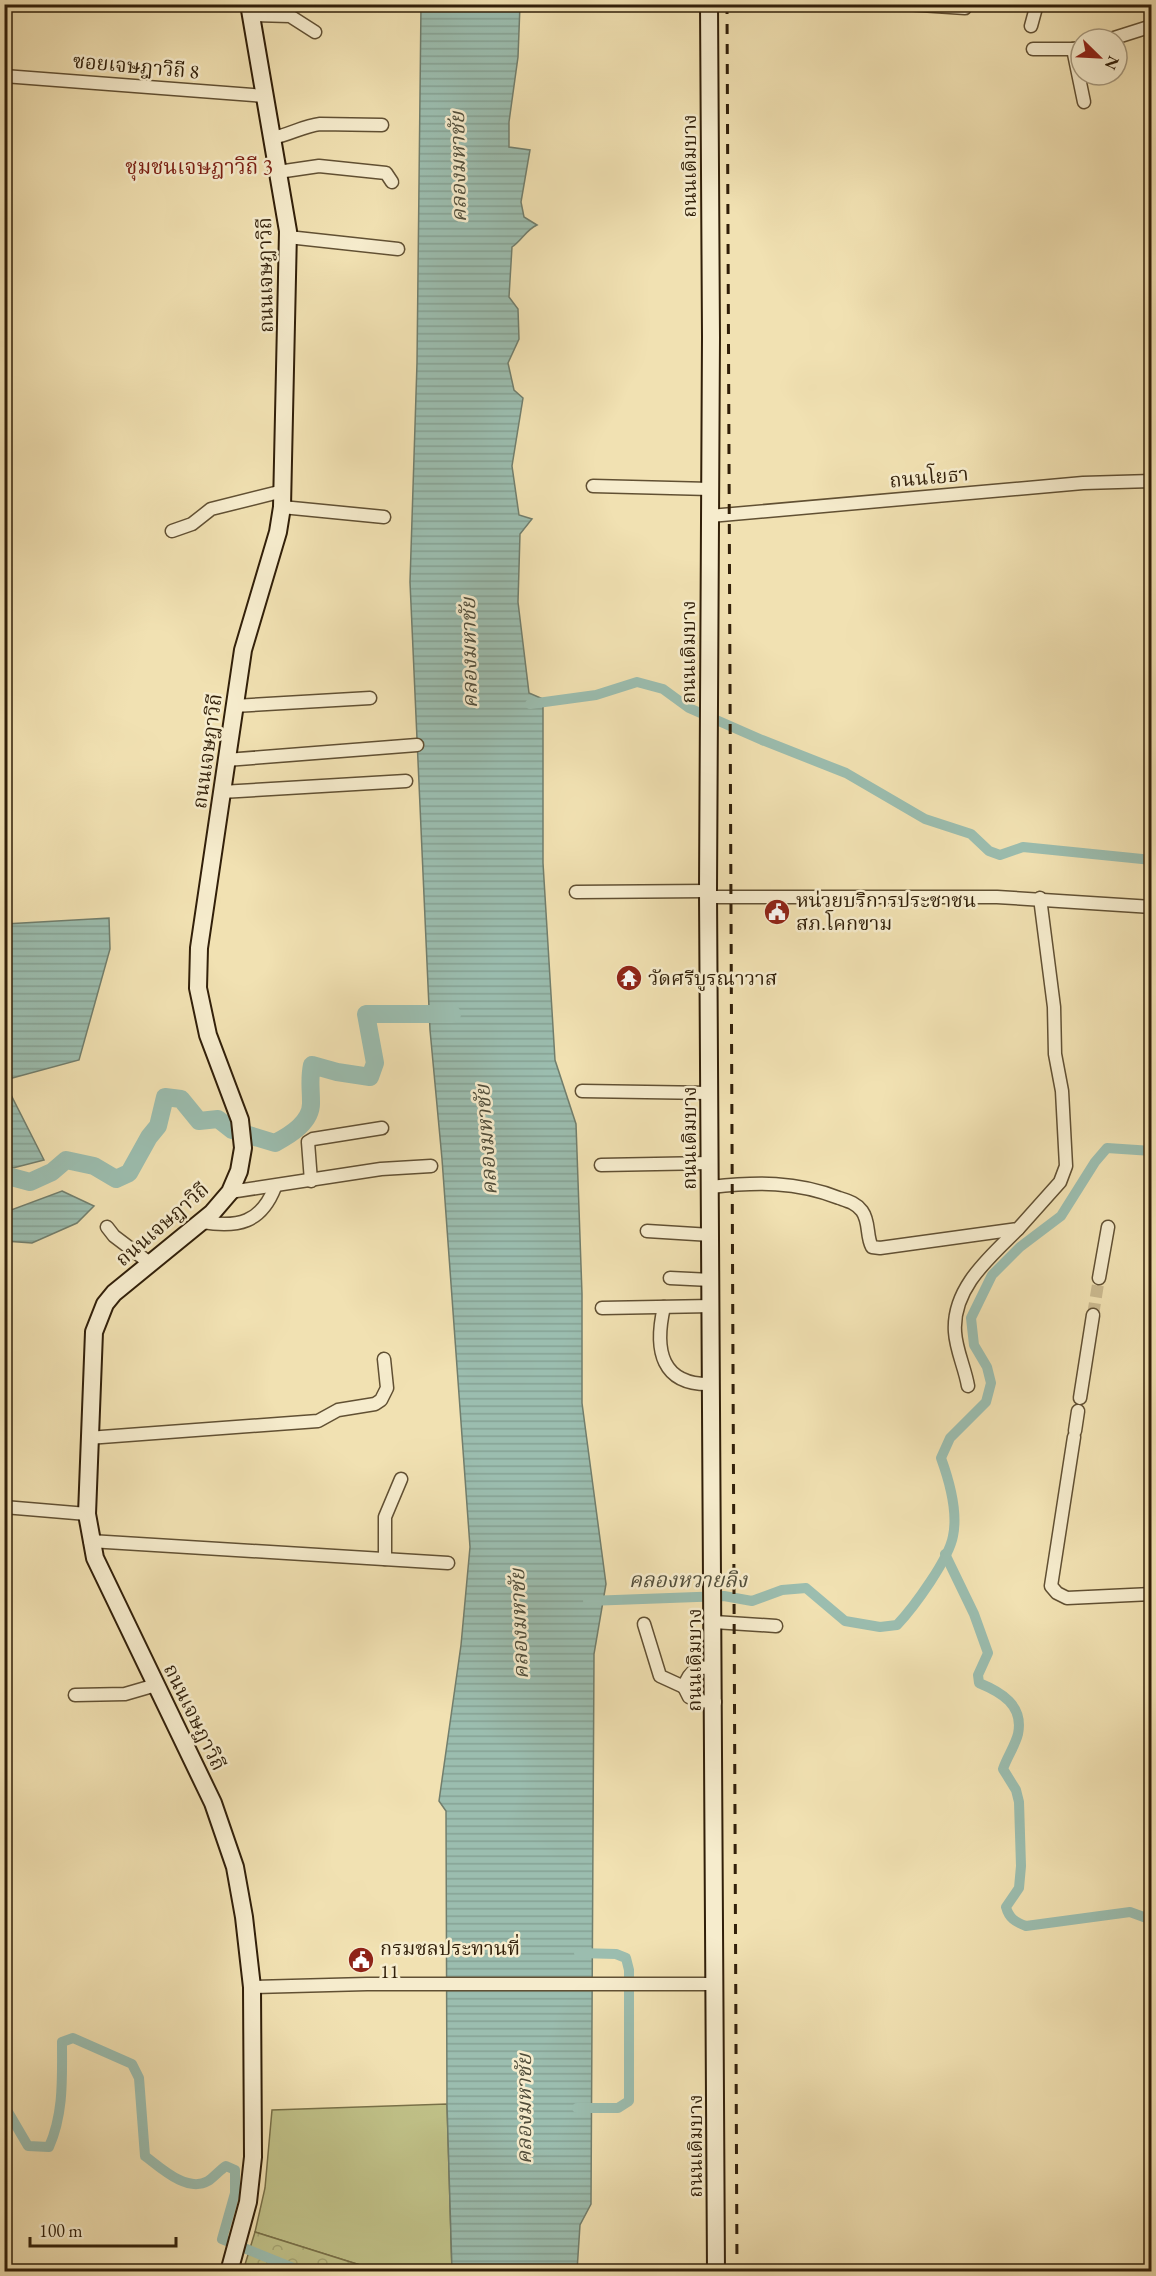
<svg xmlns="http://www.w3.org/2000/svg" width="1156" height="2276" font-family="'EB Garamond','Noto Serif Thai',serif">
<defs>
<pattern id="forest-crowns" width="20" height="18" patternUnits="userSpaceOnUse" patternTransform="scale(1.5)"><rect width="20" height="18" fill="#c0c188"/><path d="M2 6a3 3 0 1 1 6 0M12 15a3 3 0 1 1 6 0" fill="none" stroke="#a5a574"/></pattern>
<pattern id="water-rules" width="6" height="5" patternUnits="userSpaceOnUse" patternTransform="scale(1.5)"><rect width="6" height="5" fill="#9bbdaf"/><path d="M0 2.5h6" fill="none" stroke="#86a295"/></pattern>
</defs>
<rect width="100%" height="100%" fill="#f1e1b2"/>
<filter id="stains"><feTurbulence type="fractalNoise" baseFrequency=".00333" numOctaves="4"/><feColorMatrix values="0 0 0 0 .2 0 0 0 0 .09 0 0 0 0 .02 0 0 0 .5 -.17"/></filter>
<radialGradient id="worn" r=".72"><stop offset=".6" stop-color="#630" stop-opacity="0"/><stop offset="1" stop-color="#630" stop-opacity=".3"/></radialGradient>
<path fill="#c0c188" stroke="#787048" stroke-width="1.5" d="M447,2104L452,2271H379L255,2232L265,2188L272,2110Z"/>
<path fill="url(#forest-crowns)" stroke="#787048" stroke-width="1.5" d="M255,2232L379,2271H243Z"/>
<g fill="url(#water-rules)" stroke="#717e6d" stroke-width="1.5">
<path d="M421,5H520L518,57L509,122V147L530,150L521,202L524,217L537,225C526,230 522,240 512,247L509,297L518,309L519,339L508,363L514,390L523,398L512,466L519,515L532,519L520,534L518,602L529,693L543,699V863L555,1060L576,1124L582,1294V1403L606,1584L594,1654L591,2204L580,2225L577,2271H452L447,2104L446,1811L439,1801L461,1645L470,1547L442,1159L430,1030L410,582L417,363Z"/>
<path d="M109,918L110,949L79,1060L5,1080V924Z"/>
<path d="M5,1092L10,1093L44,1160L13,1168L5,1166Z"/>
<path d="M62,1191L94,1206L77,1223L32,1243L5,1241V1230L11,1210Z"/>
</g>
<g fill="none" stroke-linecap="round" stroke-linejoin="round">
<g stroke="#9bbdaf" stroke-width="10">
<path d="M530,704L596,695L637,682L663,689L689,708L762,740L846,773L925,819L971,834L989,851L1000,855L1023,847L1152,860"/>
<path d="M945,1554L974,1614L988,1653L978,1675L979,1683C1001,1692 1024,1705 1018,1734C1015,1746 1007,1757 1003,1769L1016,1790L1019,1802L1021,1866L1019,1888L1006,1907C1009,1918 1015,1922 1026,1926L1130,1912L1152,1920"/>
<path d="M588,1601L724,1596L752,1601L782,1590L806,1588L845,1621L880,1627L897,1625C914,1607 949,1559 953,1536C958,1512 949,1480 941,1458L950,1438L986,1402L991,1383L987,1367L974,1345L971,1318L992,1275L1020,1247L1061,1216L1095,1162L1107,1148L1152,1151"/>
<path d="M4,2105L28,2146L49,2147C64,2113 62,2078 62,2042L73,2038L132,2064L139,2078L145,2156C161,2168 187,2193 208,2181C214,2177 220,2170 226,2166L235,2170V2193L222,2239L303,2272"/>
<path d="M577,2108H618L629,2101V1970L626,1958L616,1954L579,1953"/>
</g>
<path stroke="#9bbdaf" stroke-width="18" d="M4,1175L30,1182L52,1172L66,1160L94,1166L116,1179L129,1173L149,1137L158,1126L165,1097L181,1099L199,1121L218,1119L232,1130L275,1143C290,1135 312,1122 311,1102C311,1088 309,1079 312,1065L337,1072L370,1077L375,1063L366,1014H452"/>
<path stroke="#cbba90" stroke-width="12" stroke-dasharray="12 6" stroke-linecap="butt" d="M1093,1315L1099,1278"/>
<g stroke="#615033" stroke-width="15">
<g id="street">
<path d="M905,4L965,8"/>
<path d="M251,15L290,16L315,32"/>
<path d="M1031,26L1037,4"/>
<path d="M1111,39L1152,26"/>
<path d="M1081,48L1073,49L1084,102"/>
<path d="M1033,49H1073"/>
<path d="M4,76L265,96"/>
<path d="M272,138C289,135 303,126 320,124L382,125"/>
<path d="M278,172L319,166L386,173L392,182"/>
<path d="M288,237L398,249"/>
<path d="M593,486L710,489"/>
<path d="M282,507L384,517"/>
<path d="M710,516L1083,483L1152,481"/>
<path d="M172,531L192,524L211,509L283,491"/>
<path d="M234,706L370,698"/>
<path d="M226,760L417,745"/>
<path d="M221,792L406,781"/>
<path d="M576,892L708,891"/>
<path d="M708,897H997L1152,907"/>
<path d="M582,1091L710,1093"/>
<path d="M601,1165L710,1163"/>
<path d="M311,1181L308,1142L313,1139L382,1128"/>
<path d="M711,1187C756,1182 796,1181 839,1198C848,1201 856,1203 862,1211C870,1222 866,1236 872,1247L880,1248L1018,1229L1060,1182L1066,1166L1062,1091L1055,1054L1054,1007L1040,898"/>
<path d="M230,1192L381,1169L431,1166"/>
<path d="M202,1222C238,1228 261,1223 275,1187"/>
<path d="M107,1227L114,1236L151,1264"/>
<path d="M647,1231L711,1235"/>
<path d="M670,1278L711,1280"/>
<path d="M1099,1278L1108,1227"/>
<path d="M664,1307C654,1350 661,1386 712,1384"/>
<path d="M602,1308L712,1306"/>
<path d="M968,1386C965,1368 956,1350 955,1332C952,1288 990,1257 1018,1229"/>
<path d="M1080,1398L1093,1315"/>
<path d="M1075,1431L1078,1411"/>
<path d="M1074,1437L1051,1586L1057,1593L1067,1598L1152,1594"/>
<path d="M88,1438L318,1421L338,1410L375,1404L381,1400L387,1388L384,1359"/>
<path d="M4,1507L87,1514"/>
<path d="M90,1541L448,1563"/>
<path d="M385,1559V1517L401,1479"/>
<path d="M714,1622L776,1626"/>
<path d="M644,1624L660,1676L684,1687"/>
<path d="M714,1668C698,1666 689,1670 684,1687L689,1697L698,1701L715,1702"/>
<path d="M75,1695L125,1694L156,1685"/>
<path d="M252,1987L367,1984H715"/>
</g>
</g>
<g stroke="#311f09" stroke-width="20">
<g id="secondary">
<path d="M709,4L711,337L708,891L716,2272"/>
<path d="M229,2272L248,2202L253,2157L252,1987L244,1917L235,1867L213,1803L95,1558L87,1514L94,1332L105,1304L114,1293L212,1213L230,1192L239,1171L243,1148L240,1120L208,1035L198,988L199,948L243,650L278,532L282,507L288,231L249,4"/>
</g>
</g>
<use href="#street" stroke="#f6eccd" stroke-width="12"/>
<use href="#secondary" stroke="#f6eccd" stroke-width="16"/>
<path stroke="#311f09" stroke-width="3" stroke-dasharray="10 10" stroke-linecap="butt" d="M727,4L737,2272"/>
</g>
<defs>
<g id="civic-disc" transform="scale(1.35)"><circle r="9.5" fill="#8f2418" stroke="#f6eccd"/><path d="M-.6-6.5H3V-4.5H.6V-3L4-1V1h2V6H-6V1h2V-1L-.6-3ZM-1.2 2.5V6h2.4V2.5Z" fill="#fff"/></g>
<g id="temple-disc" transform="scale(1.35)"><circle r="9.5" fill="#8f2418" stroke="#f6eccd"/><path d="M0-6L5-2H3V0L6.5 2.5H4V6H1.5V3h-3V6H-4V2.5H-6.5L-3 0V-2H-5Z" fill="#fff"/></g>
</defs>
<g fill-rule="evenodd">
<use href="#civic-disc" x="777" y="912"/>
<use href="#temple-disc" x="629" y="978"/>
<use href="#civic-disc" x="361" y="1960"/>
</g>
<g text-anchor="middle" stroke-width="5" stroke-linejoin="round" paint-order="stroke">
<g font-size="20" fill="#311f09" stroke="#f6eccd">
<text transform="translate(136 66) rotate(5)" y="7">ซอยเจษฎาวิถี 8</text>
<text transform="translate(689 166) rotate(-90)" y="7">ถนนเดิมบาง</text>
<text transform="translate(265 275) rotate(-91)" y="7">ถนนเจษฎาวิถี</text>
<text transform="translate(929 477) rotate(-5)" y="7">ถนนโยธา</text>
<text transform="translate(688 652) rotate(-90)" y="7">ถนนเดิมบาง</text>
<text transform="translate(207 751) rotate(-82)" y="7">ถนนเจษฎาวิถี</text>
<text transform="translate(689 1138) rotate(-90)" y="7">ถนนเดิมบาง</text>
<text transform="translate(162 1224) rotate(-41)" y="7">ถนนเจษฎาวิถี</text>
<text transform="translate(694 1660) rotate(-90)" y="7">ถนนเดิมบาง</text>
<text transform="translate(195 1717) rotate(64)" y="7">ถนนเจษฎาวิถี</text>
<text transform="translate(695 2146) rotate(-90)" y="7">ถนนเดิมบาง</text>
</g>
<g font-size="20" fill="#311f09" stroke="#f6eccd" text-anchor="start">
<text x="796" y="907">หน่วยบริการประชาชน<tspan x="796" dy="23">สภ.โคกขาม</tspan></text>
<text x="648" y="985">วัดศรีบูรณาวาส</text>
<text x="380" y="1955">กรมชลประทานที่<tspan x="380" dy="23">11</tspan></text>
</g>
<g font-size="21" fill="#7a1f14" stroke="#f6eccd">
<text x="199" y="174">ชุมชนเจษฎาวิถี 3</text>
</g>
<g font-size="21" font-style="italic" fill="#514e3b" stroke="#f6eccd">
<text transform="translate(458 167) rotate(-91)" y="7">คลองมหาชัย</text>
<text transform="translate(469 653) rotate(-91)" y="7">คลองมหาชัย</text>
<text transform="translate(486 1140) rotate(-94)" y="7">คลองมหาชัย</text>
<text x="688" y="1587">คลองหวายลิง</text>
<text transform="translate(519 1624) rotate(-92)" y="7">คลองมหาชัย</text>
<text transform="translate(524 2109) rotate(-90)" y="7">คลองมหาชัย</text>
</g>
</g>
<rect width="1156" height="2276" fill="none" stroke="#f1e1b2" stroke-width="24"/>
<rect x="6" y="6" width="1144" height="2264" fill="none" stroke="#311f09" stroke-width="3"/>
<rect x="12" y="12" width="1132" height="2252" fill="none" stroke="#311f09" stroke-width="1.5"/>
<g transform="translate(1099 57) rotate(114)"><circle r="28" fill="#f6eccd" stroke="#a79a7f" stroke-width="1.5"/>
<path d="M0-4.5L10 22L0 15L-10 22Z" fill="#8f2418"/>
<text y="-9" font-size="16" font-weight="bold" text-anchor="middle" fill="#311f09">N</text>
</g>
<path d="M30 2237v9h146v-9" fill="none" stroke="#311f09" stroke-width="3"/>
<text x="39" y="2237" font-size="18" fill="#311f09" stroke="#f6eccd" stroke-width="4.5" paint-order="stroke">100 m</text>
<rect width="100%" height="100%" filter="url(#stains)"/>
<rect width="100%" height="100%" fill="url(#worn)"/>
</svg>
